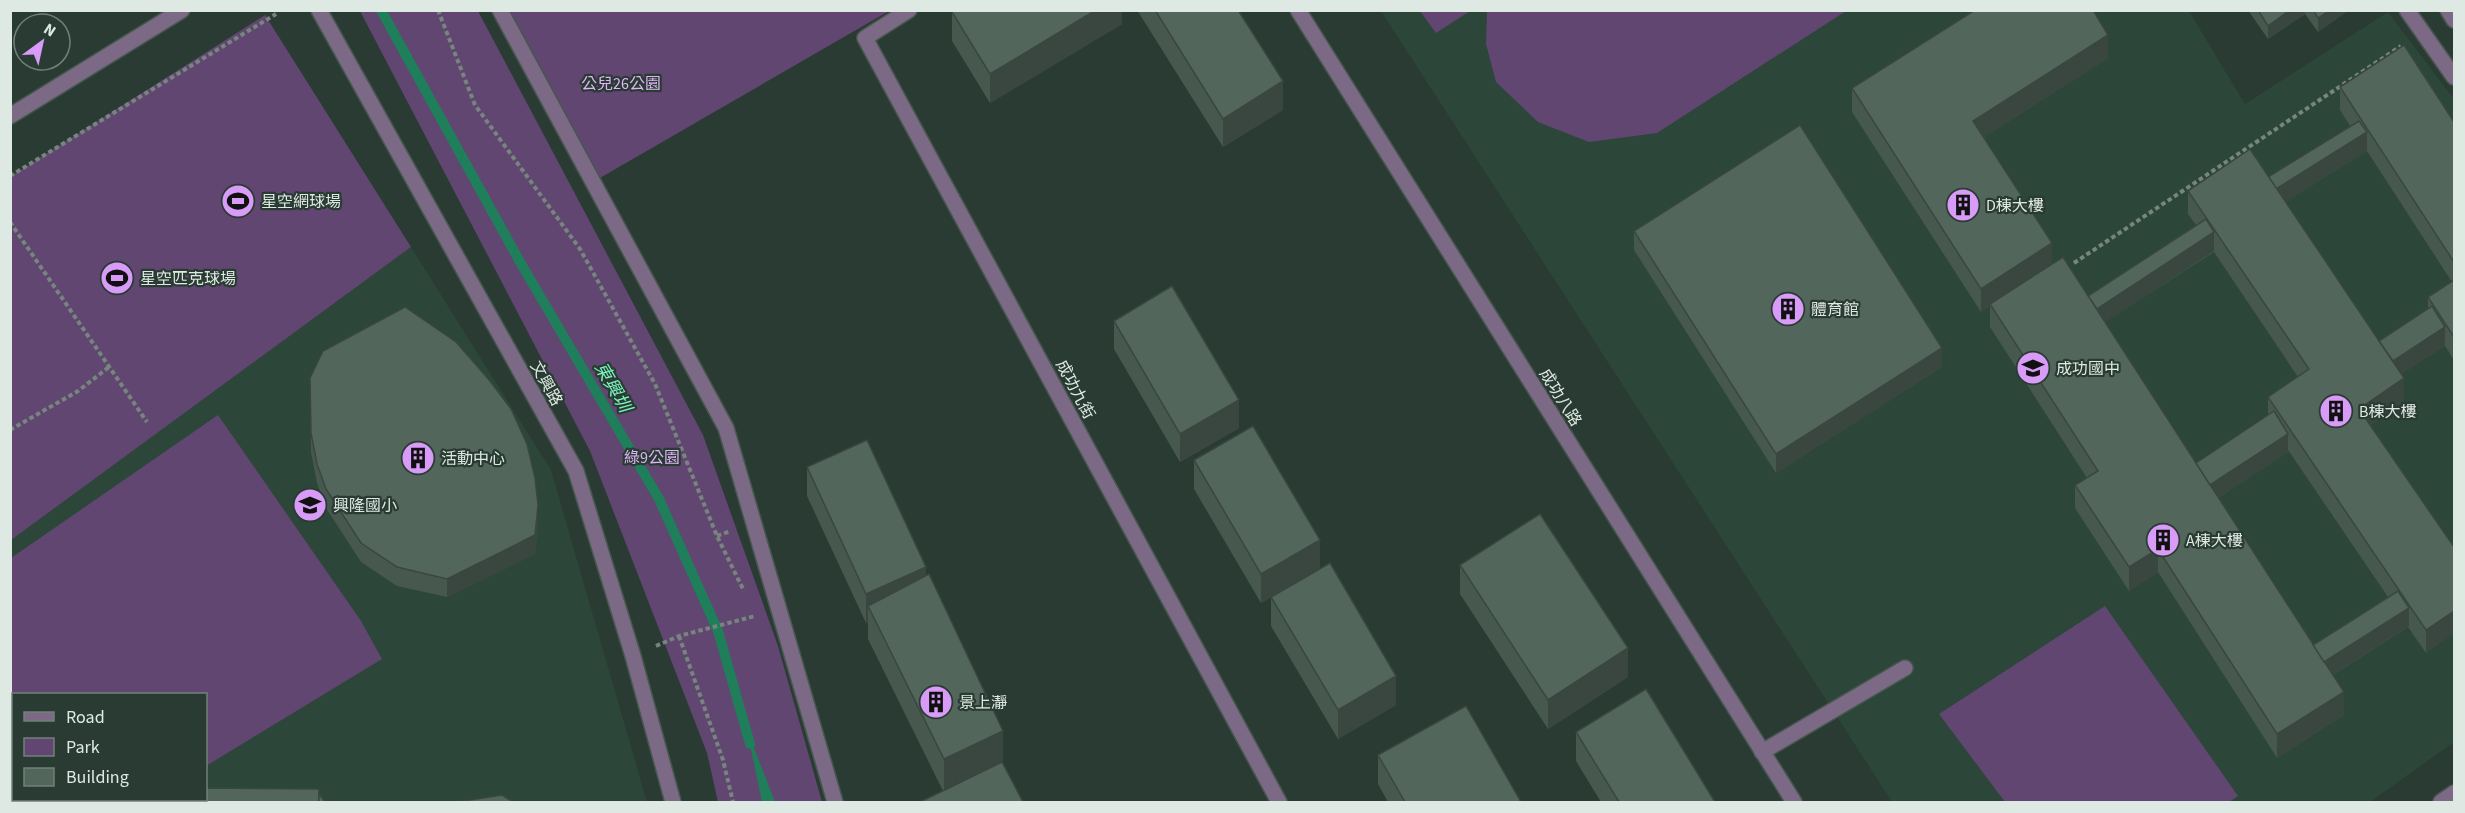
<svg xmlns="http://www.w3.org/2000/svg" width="2465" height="813" font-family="'Source Sans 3','Noto Sans TC',sans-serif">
<rect width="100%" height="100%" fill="#293b32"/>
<g fill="#2c4639" fill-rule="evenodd">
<path d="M1381,11H2189L2245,104L2388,12L2454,99V742L2370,802H1892Z"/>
<path d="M411,247L551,470L647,802H11L10,540ZM14,694H206V800H14Z"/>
</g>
<g fill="#614671">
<path d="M360,11H478L703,435L778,646L822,802H718L707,753L590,451Z"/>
<path d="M500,11H889L593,182Z"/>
<path d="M1420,11H1470L1436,33Z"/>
<path d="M1487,11V10L1846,11L1657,133L1589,142L1538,122L1496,82L1486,44Z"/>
<path d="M265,15L411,247L11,540V176Z"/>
<path d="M218,415L361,621L382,659L206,766V694H14V800H149L144,802H11V558Z"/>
<path d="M2105,606L2238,796L2229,802H2005L1939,714Z"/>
</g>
<path fill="#1f7f5a" d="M747,730L775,802H762Z"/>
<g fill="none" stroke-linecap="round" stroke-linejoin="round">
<path stroke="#1f7f5a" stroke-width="10" d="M381,10L520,262L659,499L718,631L750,744"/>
<g stroke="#46574e" stroke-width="18">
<g id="minor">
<path d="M319,10L576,471L633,656L673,802"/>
<path d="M500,10L726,428L835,802"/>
<path d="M909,10L865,38L1279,802"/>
<path d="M1298,10L1794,802"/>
<path d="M2407,10L2454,77"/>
<path d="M2448,10L2454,20"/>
<path d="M10,116L182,10"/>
<path d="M1762,752L1905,668"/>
<path d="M2441,802L2454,793"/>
</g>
</g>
<g stroke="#76857d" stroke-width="4" stroke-dasharray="4.5 3" stroke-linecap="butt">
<path d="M438,10L475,105L580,249L655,384L717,536L744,591"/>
<path d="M10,176L276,14"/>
<path d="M10,222L147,422"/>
<path d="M2074,263L2401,46"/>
<path d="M10,430L78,391L109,367"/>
<path d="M717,536L731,531"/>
<path d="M679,636L723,760L733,802"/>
<path d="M656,646L679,636L755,616"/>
</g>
<use href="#minor" stroke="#7b6985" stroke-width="15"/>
</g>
<g fill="#47584f" fill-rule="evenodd">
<path d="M1122,10V24L990,103L952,41V12Z"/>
<path d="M1137,10H1238L1283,110L1223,147Z"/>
<path d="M2250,10H2349L2318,32L2305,14L2268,39L2250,13Z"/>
<path d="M2108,58L1984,137L2052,264L2088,296L2196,225L2188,214V191L2268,177L2350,126L2340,110V87L2454,122V360L2445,346L2401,374L2404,402L2370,425L2454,547L2426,653L2408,627L2333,675L2344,715L2277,758L2158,572L2129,591L2075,508V485L2087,478L1990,327V306L1981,312L1852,112V88ZM2367,151L2452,282L2428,297V309L2379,341L2285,202ZM2214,252L2298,377L2268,397V415L2196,463L2105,322ZM2288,450L2388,597L2313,645L2218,498L2288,452Z"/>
<path d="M1634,231L1942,367L1776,473L1634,250Z"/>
<path d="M1114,321L1239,428L1180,462L1114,349Z"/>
<path d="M310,378L538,524L535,554L447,597L397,586L361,562L326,508L317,483L311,452Z"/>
<path d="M1194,460L1320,568L1261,603L1194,489Z"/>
<path d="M807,467L926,576L1003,731L943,791L868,639V622L866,623L807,496Z"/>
<path d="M1460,565L1628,677L1548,729L1460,594Z"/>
<path d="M1271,597L1396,705L1338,739L1271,626Z"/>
<path d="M1576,732L1715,802H1601L1576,761Z"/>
<path d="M1378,755L1521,802H1388L1378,784Z"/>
</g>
<g fill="#3a4740">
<path d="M1096,10H1122V24L990,103V74Z"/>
<path d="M2290,10H2305V14L2268,39V26Z"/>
<path d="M2330,10H2349L2318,32V18Z"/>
<path d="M2108,35V58L1973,144V121Z"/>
<path d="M1283,81V110L1223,147V119Z"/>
<path d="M2367,132V151L2274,209V190Z"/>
<path d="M2214,232V251L2095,329V310Z"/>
<path d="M2052,243V266L1990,304V306L1981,312V289Z"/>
<path d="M2445,327V346L2390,382V363Z"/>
<path d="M1942,348V367L1776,473V454Z"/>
<path d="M2404,378V402L2359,432V409Z"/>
<path d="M1239,400V428L1180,462V434Z"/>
<path d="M2288,434V452L2207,505V486Z"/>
<path d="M538,505V524L535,554L447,597V579Z"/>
<path d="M1320,540V568L1261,603V574Z"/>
<path d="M2158,549V572L2129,591V567Z"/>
<path d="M926,567V596L868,606V622L866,623V594Z"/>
<path d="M2409,608V626L2323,681V662Z"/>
<path d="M2454,611V634L2426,653V630Z"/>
<path d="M1628,648V677L1548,729V700Z"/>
<path d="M1396,676V705L1338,739V710Z"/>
<path d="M2344,692V715L2277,758V734Z"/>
<path d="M1003,731V764L944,793V759Z"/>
</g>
<g fill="#53665c" stroke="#3a4740" stroke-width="1.5">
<path d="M955,10H1096L990,74L952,12Z"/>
<path d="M1155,10H1238L1283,81L1223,119Z"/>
<path d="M1975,10H2093L2108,35L1973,121L2052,243L1981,289L1852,88Z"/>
<path d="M2258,10H2290L2268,26Z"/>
<path d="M2313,10H2330L2318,18Z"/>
<path d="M2404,45L2454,122V262L2340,87Z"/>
<path d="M2359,121L2367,132L2276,189L2268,177Z"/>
<path d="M1800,125L1942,348L1776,454L1634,231Z"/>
<path d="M2250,149L2404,378L2359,409L2454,547V611L2426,630L2268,397L2309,369L2188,191Z"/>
<path d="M2206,219L2214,232L2097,309L2088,296Z"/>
<path d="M2063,257L2344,692L2277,734L2158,549L2129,567L2075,485L2098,471L1990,304Z"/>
<path d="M2454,280V337L2428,297Z"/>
<path d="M1172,286L1239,400L1180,434L1114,321Z"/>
<path d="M2432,306L2445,327L2393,361L2379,341Z"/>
<path d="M405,307L456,342L490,381L511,409L527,444L535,478L538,505L535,535L447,579L397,567L361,543L326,489L317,464L311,433L310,378L323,351Z"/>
<path d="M2274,411L2288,434L2210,485L2196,463Z"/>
<path d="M1253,426L1320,540L1261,574L1194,460Z"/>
<path d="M867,440L926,567L866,594L807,467Z"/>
<path d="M1540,514L1628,648L1548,700L1460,565Z"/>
<path d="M1330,563L1396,676L1338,710L1271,597Z"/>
<path d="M929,574L1003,731L944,759L868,606Z"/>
<path d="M2398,591L2409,608L2324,662L2313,645Z"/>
<path d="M1646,689L1715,802H1619L1576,732Z"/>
<path d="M1466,706L1521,802H1405L1378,755Z"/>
<path d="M1002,762L1023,802H920Z"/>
<path d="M206,788L319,789V802H115L121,800H206Z"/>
<path d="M319,794L325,802H319Z"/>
<path d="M502,795L513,802H457Z"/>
</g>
<defs>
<g id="stadium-disc" transform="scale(1.725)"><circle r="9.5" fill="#d89bf8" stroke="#293b32"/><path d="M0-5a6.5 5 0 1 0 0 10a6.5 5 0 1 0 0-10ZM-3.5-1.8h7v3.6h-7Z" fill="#111"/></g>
<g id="building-disc" transform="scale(1.725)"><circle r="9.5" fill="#d89bf8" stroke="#293b32"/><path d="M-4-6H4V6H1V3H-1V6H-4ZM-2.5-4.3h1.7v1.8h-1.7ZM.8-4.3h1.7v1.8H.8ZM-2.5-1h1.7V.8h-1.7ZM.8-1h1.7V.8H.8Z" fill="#111"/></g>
<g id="school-disc" transform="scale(1.725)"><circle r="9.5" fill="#d89bf8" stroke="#293b32"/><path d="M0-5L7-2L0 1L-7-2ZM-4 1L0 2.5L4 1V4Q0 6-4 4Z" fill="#111"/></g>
</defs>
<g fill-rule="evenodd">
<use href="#stadium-disc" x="238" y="201"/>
<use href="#building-disc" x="1963" y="205"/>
<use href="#stadium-disc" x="117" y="278"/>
<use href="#building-disc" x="1788" y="309"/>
<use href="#school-disc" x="2033" y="368"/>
<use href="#building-disc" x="2336" y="411"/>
<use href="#building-disc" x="418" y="458"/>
<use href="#school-disc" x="310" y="505"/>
<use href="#building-disc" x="2163" y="540"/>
<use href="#building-disc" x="936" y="702"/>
</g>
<g text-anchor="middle" stroke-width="4.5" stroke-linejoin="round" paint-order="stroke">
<g font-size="16" fill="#e0b3f9" stroke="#293b32">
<text x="621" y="89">公兒26公園</text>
<text x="652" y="463">綠9公園</text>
</g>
<g font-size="16" fill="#dee9e3" stroke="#293b32" text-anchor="start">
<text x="261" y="207">星空網球場</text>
<text x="1986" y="211">D棟大樓</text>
<text x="140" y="284">星空匹克球場</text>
<text x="1811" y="315">體育館</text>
<text x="2056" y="374">成功國中</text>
<text x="2359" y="417">B棟大樓</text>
<text x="441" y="464">活動中心</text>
<text x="333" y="511">興隆國小</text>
<text x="2186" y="546">A棟大樓</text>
<text x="959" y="708">景上瀞</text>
</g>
<g font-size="16" fill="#dee9e3" stroke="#293b32">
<text transform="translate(547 383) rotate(61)" y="6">文興路</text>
<text transform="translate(1076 389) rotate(62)" y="6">成功九街</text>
<text transform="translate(1561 397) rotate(58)" y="6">成功八路</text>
</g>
<g font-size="18" font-style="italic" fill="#7af4be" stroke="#293b32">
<text transform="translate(613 387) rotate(60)" y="6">東興圳</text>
</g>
</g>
<rect width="2465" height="813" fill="none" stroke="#dee9e3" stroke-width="24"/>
<rect x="12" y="693" width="195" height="108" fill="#293b32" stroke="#718179" stroke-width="1.5"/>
<rect x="24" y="712" width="30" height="9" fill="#7b6985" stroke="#718179" stroke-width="1.5"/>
<text x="66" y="723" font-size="18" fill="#dee9e3">Road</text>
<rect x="24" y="738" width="30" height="18" fill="#614671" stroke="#718179" stroke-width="1.5"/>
<text x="66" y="753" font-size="18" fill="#dee9e3">Park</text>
<rect x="24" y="768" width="30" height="18" fill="#53665c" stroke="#718179" stroke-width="1.5"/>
<text x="66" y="783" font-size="18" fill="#dee9e3">Building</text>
<g transform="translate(42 42) rotate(33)"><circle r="28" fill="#293b32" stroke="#718179" stroke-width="1.5"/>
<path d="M0-4.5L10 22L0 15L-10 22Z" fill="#d89bf8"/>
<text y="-9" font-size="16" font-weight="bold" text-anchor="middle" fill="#dee9e3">N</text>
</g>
</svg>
